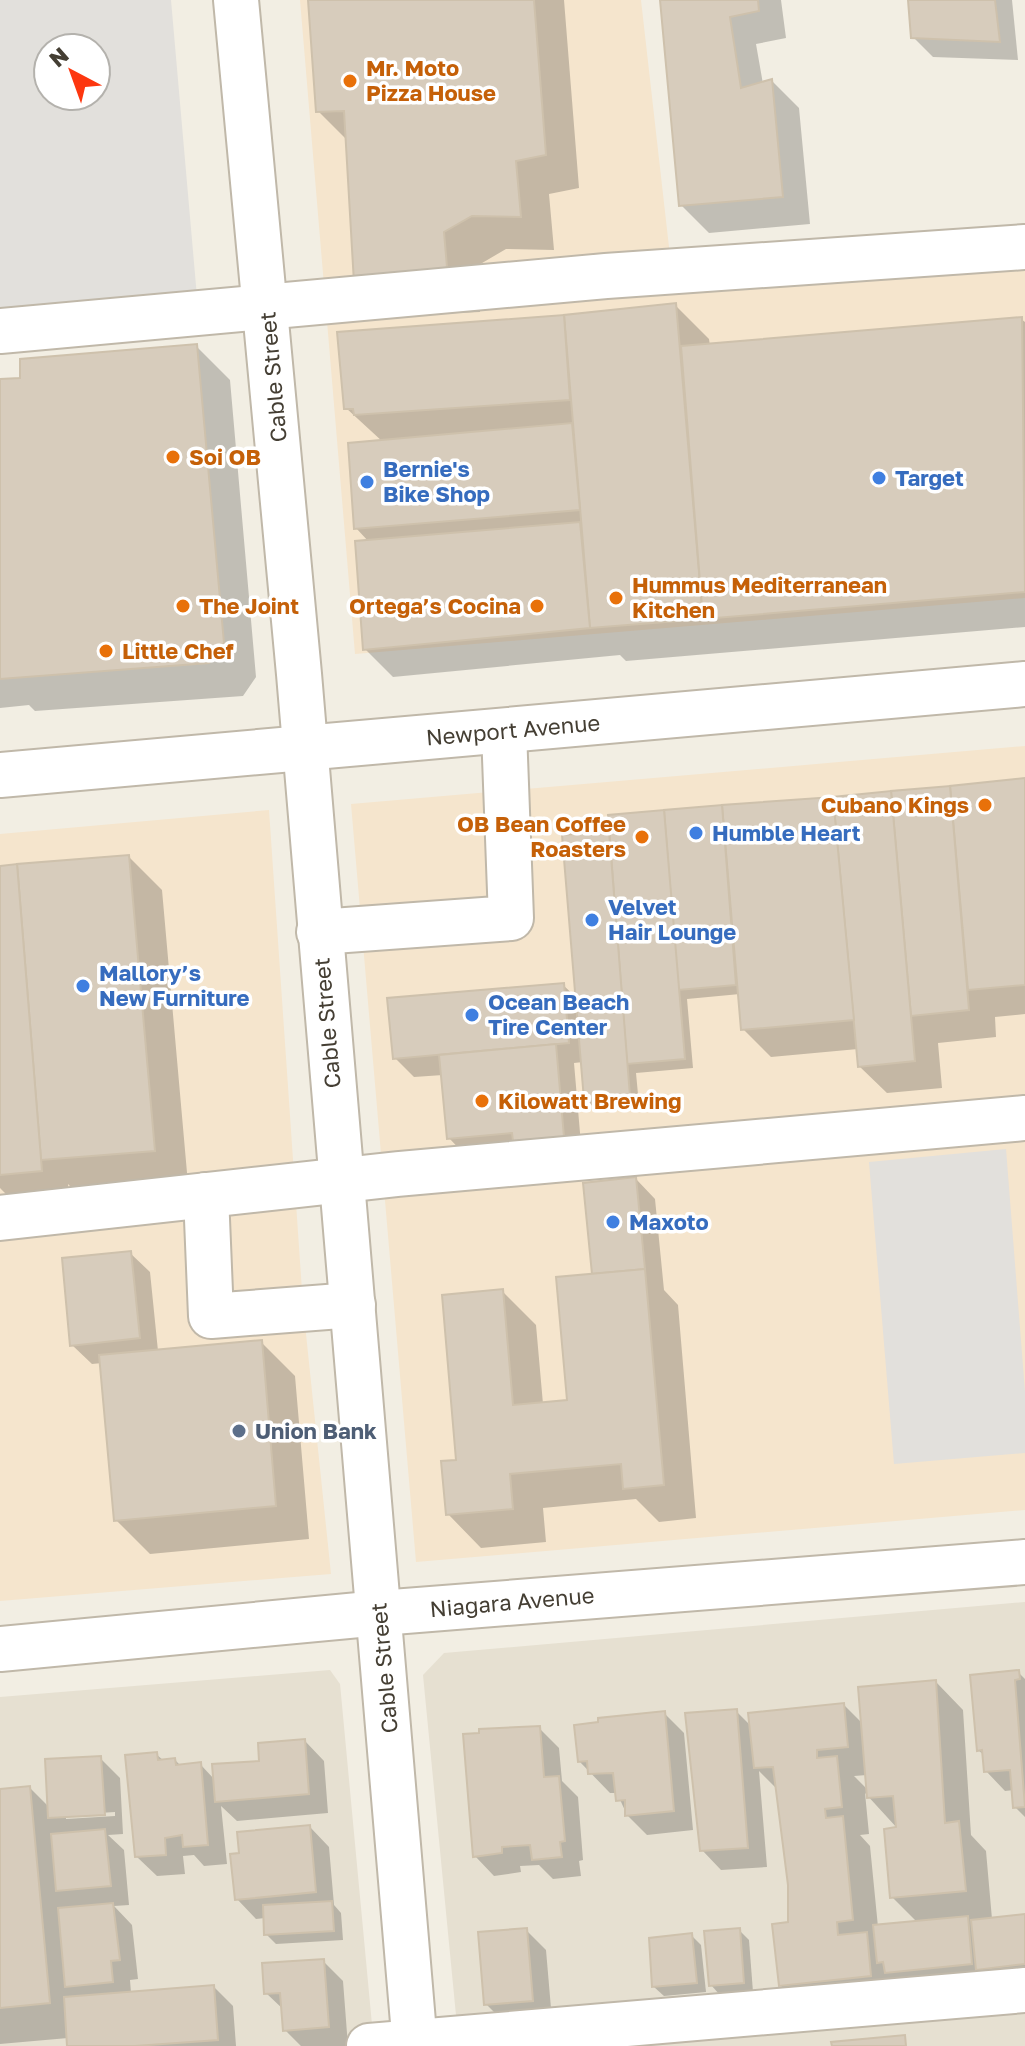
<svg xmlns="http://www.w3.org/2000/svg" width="1025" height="2046" font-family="'Golos Text',sans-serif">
<rect width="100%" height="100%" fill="#f2eee3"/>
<g fill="#e6e0d1">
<path d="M1025,1602V2046H459L423,1675L444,1653Z"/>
<path d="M330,1670L340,1684L374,2046H0V1697Z"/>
</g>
<g fill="#f5e5cd">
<path d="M300,0H641L674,291L1025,264V598L355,654Z"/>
<path d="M1025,746V1510L416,1562L351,804Z"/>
<path d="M269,810L303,1305L331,1574L0,1601V834Z"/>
</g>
<g fill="#e2e0dc" fill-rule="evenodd">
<path d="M0,0H171L197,297L0,313ZM48,48H96V96H48Z"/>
<path d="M1006,1149L1025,1392V1453L894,1464L869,1162Z"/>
</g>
<g fill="#0003" fill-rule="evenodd">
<path d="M313,0H564L579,188L549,194L554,250L506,249L477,266L480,312L390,316L348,141L318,111Z"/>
<path d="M662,0H781L786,38L756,44L763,84L772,81L799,108L810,224L709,233L681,205Z"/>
<path d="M910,0H1012L1018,60L933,57L913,37Z"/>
<path d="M675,305L709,339L710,346L1021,319L1025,322V627L626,661L620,655L393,677L365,649L369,542L356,528L383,442L346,408L564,317Z"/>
<path d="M196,346L230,380L256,677L243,696L35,711L29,705L0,708V381Z"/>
<path d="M1025,780V1014L995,1017L996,1037L938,1043L942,1088L887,1093L859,1066L858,1049L771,1057L743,1029L740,994L687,999L693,1068L636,1073L639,1105L595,1109L586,1099L583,1062L574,1063L582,1156L468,1158L449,1138L443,1075L414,1077L395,1058L563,985L578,999L564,837L611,833L722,807Z"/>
<path d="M129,857L162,890L188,1184L77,1193L68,1184L69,1198L15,1203L0,1188V868Z"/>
<path d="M636,1179L655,1199L664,1290L678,1305L696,1518L659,1522L636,1499L543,1508L546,1542L481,1548L448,1514L502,1291L536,1325L543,1404L569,1401L596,1275Z"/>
<path d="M130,1253L150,1272L158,1351L261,1342L295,1376L309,1539L150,1554L116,1520L102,1363L92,1364L72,1345Z"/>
<path d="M1018,1672L1025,1679V1817L1015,1807L1014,1790L1005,1791L986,1771L985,1756L978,1750Z"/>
<path d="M936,1682L963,1710L971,1835L986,1851L992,1919L1025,1916V1986L808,2012L780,1985L790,1924V1885L778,1790L759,1771L767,1867L721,1870L702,1850L736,1711L751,1726L844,1705L863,1724ZM867,1775L868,1790L854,1776ZM865,1793L898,1829L892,1897L918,1923L878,1927L870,1846L860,1835L869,1834Z"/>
<path d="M664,1713L684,1733L693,1830L647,1835L627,1815L617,1793H610L580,1762Z"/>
<path d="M539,1728L559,1748L562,1781L578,1797L583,1860L579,1861L581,1876L553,1879L539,1865L520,1866L521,1872L494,1876L475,1856L482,1734Z"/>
<path d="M305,1741L324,1761L328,1813L237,1821L221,1806L227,1864L204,1866L194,1855L183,1856L185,1874L157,1876L137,1857L156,1754L164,1761L175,1760L181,1766L200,1764L215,1780Z"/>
<path d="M100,1758L120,1778L123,1834L108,1835L124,1850L129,1905L114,1906L132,1925L138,1979L130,1980L131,1993L214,1987L233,2006L236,2046H69L68,2038L0,2044V1791L30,1788L50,1808ZM115,1812V1816L66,1819V1815Z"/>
<path d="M310,1827L329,1847L334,1905L341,1913L343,1940L276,1944L266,1934L265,1918L256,1919L237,1899Z"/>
<path d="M526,1930L546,1950L552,2020L506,2024L486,2004Z"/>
<path d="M739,1930L749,1940L753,1992L720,1995L711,1985Z"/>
<path d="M691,1935L701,1945L706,1992L664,1996L654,1987Z"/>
<path d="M323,1961L343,1981L348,2046H301L285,2030L284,2010L266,1993Z"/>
</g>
<g fill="#d7ccbc" stroke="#cec1ac" stroke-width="2">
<path d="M308,0H534L546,155L516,161L521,217L472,216L444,232L448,279L354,283L344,111L316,112Z"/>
<path d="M660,0H758L759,11L730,17L741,88L772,79L783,197L679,206Z"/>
<path d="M908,0H995L1000,42L911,38Z"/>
<path d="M676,303L703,619L590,628L564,315Z"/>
<path d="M564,315L570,400L354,415L353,409H344L337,332Z"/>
<path d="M1022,317L1025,592L703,619L681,346Z"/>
<path d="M197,344L224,643L209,663L0,679V379L20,378V359Z"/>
<path d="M572,423L580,510L354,529L348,443Z"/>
<path d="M580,522L590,628L363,650L355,541Z"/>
<path d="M1025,778V985L968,990L950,786Z"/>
<path d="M950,786L969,1010L911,1016L891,791Z"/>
<path d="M891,791L915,1061L858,1067L833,797Z"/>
<path d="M833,797L854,1020L741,1030L722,805Z"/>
<path d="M722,805L736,985L678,990L664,810Z"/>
<path d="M664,810L685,1059L627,1064L608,815Z"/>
<path d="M609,831L630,1096L584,1100L562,835Z"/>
<path d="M129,855L155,1151L41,1160L17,864Z"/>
<path d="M17,864L42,1171L0,1175V866Z"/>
<path d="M564,983L569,1043L393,1059L387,998Z"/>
<path d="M556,1044L564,1137L513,1141L512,1133L447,1139L439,1055Z"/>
<path d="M636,1177L645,1269L592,1274L583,1183Z"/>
<path d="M131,1251L140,1338L70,1346L62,1258Z"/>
<path d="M645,1269L664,1485L623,1489L621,1464L510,1474L513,1509L446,1515L441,1461L456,1460L442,1295L503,1289L513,1405L567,1400L556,1277Z"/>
<path d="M262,1340L276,1506L114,1521L99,1355Z"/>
<path d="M1019,1670L1020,1679L1015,1680L1025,1807L1013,1808L1010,1770L984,1772L982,1750L977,1751L970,1675Z"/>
<path d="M936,1680L945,1823L959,1821L966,1891L890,1898L884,1829L896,1827L893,1796L867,1798L858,1687Z"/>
<path d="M844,1703L848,1747L817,1750V1758L837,1756L842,1807L825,1809L826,1818L843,1816L853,1920L837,1922L838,1935L867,1932L871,1976L779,1986L772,1924L788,1922V1885L773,1767L754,1768L748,1713Z"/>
<path d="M737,1709L748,1848L700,1851L685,1713Z"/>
<path d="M665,1711L674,1811L625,1816V1800L616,1801L613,1773L588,1774L587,1761L578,1762L574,1725L598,1722V1718Z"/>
<path d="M540,1726L544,1777L559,1776L565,1841L560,1842L562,1857L532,1860L530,1845L502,1847V1853L473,1857L463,1734L479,1733V1729Z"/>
<path d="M305,1739L309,1794L215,1802L212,1764L259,1761L258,1743Z"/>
<path d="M157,1752L158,1760L175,1758L176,1765L201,1762L208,1845L183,1847L182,1835L165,1838L166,1855L135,1857L125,1755Z"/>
<path d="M101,1756L105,1815L48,1818L45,1759Z"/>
<path d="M30,1786L50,2003L0,2008V1789Z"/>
<path d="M310,1825L316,1892L235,1900L230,1854L239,1853L237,1832Z"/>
<path d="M105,1829L111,1886L56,1891L51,1834Z"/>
<path d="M332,1901L334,1931L264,1935L263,1905Z"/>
<path d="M113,1903L120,1960L111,1961L113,1982L65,1987L58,1908Z"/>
<path d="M1025,1914V1964L976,1970L971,1920Z"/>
<path d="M968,1916L972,1964L885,1973L883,1962L877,1963L873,1925Z"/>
<path d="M527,1928L533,2001L484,2005L478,1932Z"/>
<path d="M740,1928L744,1983L709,1986L704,1931Z"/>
<path d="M692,1933L697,1983L652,1987L649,1938Z"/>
<path d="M324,1959L329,2027L283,2031L280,1993L264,1994L262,1963Z"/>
<path d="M214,1985L218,2040L135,2046H67L64,1997Z"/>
<path d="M905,2035L906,2046H832L831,2042Z"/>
</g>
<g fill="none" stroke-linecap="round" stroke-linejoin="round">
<g stroke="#c0b8a9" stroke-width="48">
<g id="minor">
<path d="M236,0L299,674L415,2046"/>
<path d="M0,331L606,276L1025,247"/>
<path d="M0,775L1025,684"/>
<path d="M319,932L511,918L504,731"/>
<path d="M206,1195L211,1316L353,1305"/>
<path d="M0,1218L398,1174L1025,1118"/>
<path d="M0,1649L380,1613L1025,1562"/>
<path d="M369,2046L1025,1990"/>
</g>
</g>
<use href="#minor" stroke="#fff" stroke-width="44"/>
</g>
<g fill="#e8710a" stroke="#fff" stroke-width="3">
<circle cx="350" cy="81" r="8"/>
<circle cx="173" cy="457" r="8"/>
<circle cx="616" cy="598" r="8"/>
<circle cx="183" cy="606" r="8"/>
<circle cx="537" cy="606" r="8"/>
<circle cx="106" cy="651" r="8"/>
<circle cx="985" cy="805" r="8"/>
<circle cx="642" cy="837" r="8"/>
<circle cx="482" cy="1101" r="8"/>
</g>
<g fill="#3f7fe0" stroke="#fff" stroke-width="3">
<circle cx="879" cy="478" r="8"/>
<circle cx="367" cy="482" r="8"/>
<circle cx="696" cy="833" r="8"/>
<circle cx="592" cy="920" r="8"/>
<circle cx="83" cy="986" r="8"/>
<circle cx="472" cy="1015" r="8"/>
<circle cx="613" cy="1222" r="8"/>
</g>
<circle fill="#5c6f8a" stroke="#fff" stroke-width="3" cx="239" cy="1431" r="8"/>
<g text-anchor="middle" stroke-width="7" stroke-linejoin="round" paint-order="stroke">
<g font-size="22" font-weight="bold" fill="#c56008" stroke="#fff" text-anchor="start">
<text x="366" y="76">Mr. Moto<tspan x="366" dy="25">Pizza House</tspan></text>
<text x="189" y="465">Soi OB</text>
<text x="632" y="593">Hummus Mediterranean<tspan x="632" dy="25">Kitchen</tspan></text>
<text x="199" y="614">The Joint</text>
<text x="521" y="614" text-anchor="end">Ortega’s Cocina</text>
<text x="122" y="659">Little Chef</text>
<text x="969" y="813" text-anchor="end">Cubano Kings</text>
<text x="626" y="832" text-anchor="end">OB Bean Coffee<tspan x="626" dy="25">Roasters</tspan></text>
<text x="498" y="1109">Kilowatt Brewing</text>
</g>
<g font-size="22" fill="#443e33" stroke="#fff">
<text transform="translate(273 377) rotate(-95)" y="8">Cable Street</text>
<text transform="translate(513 730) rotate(-5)" y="8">Newport Avenue</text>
<text transform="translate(327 1023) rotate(-95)" y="8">Cable Street</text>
<text transform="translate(512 1602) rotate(-5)" y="8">Niagara Avenue</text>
<text transform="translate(384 1668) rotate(-95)" y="8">Cable Street</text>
</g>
<g font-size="22" font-weight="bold" fill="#366cbe" stroke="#fff" text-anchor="start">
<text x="383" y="477">Bernie's<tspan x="383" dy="25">Bike Shop</tspan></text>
<text x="895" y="486">Target</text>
<text x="712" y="841">Humble Heart</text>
<text x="608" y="915">Velvet<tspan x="608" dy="25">Hair Lounge</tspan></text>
<text x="99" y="981">Mallory’s<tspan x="99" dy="25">New Furniture</tspan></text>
<text x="488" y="1010">Ocean Beach<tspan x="488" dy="25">Tire Center</tspan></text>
<text x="629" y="1230">Maxoto</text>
</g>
<g font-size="22" font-weight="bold" fill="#4e5e75" stroke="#fff" text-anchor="start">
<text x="255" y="1439">Union Bank</text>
</g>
</g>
<g transform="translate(72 72) rotate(319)"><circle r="38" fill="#ffffff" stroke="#b4b2ad" stroke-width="2"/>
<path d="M0-6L14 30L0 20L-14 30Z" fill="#fd370f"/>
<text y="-12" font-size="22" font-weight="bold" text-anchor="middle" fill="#443e33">N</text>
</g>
</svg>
